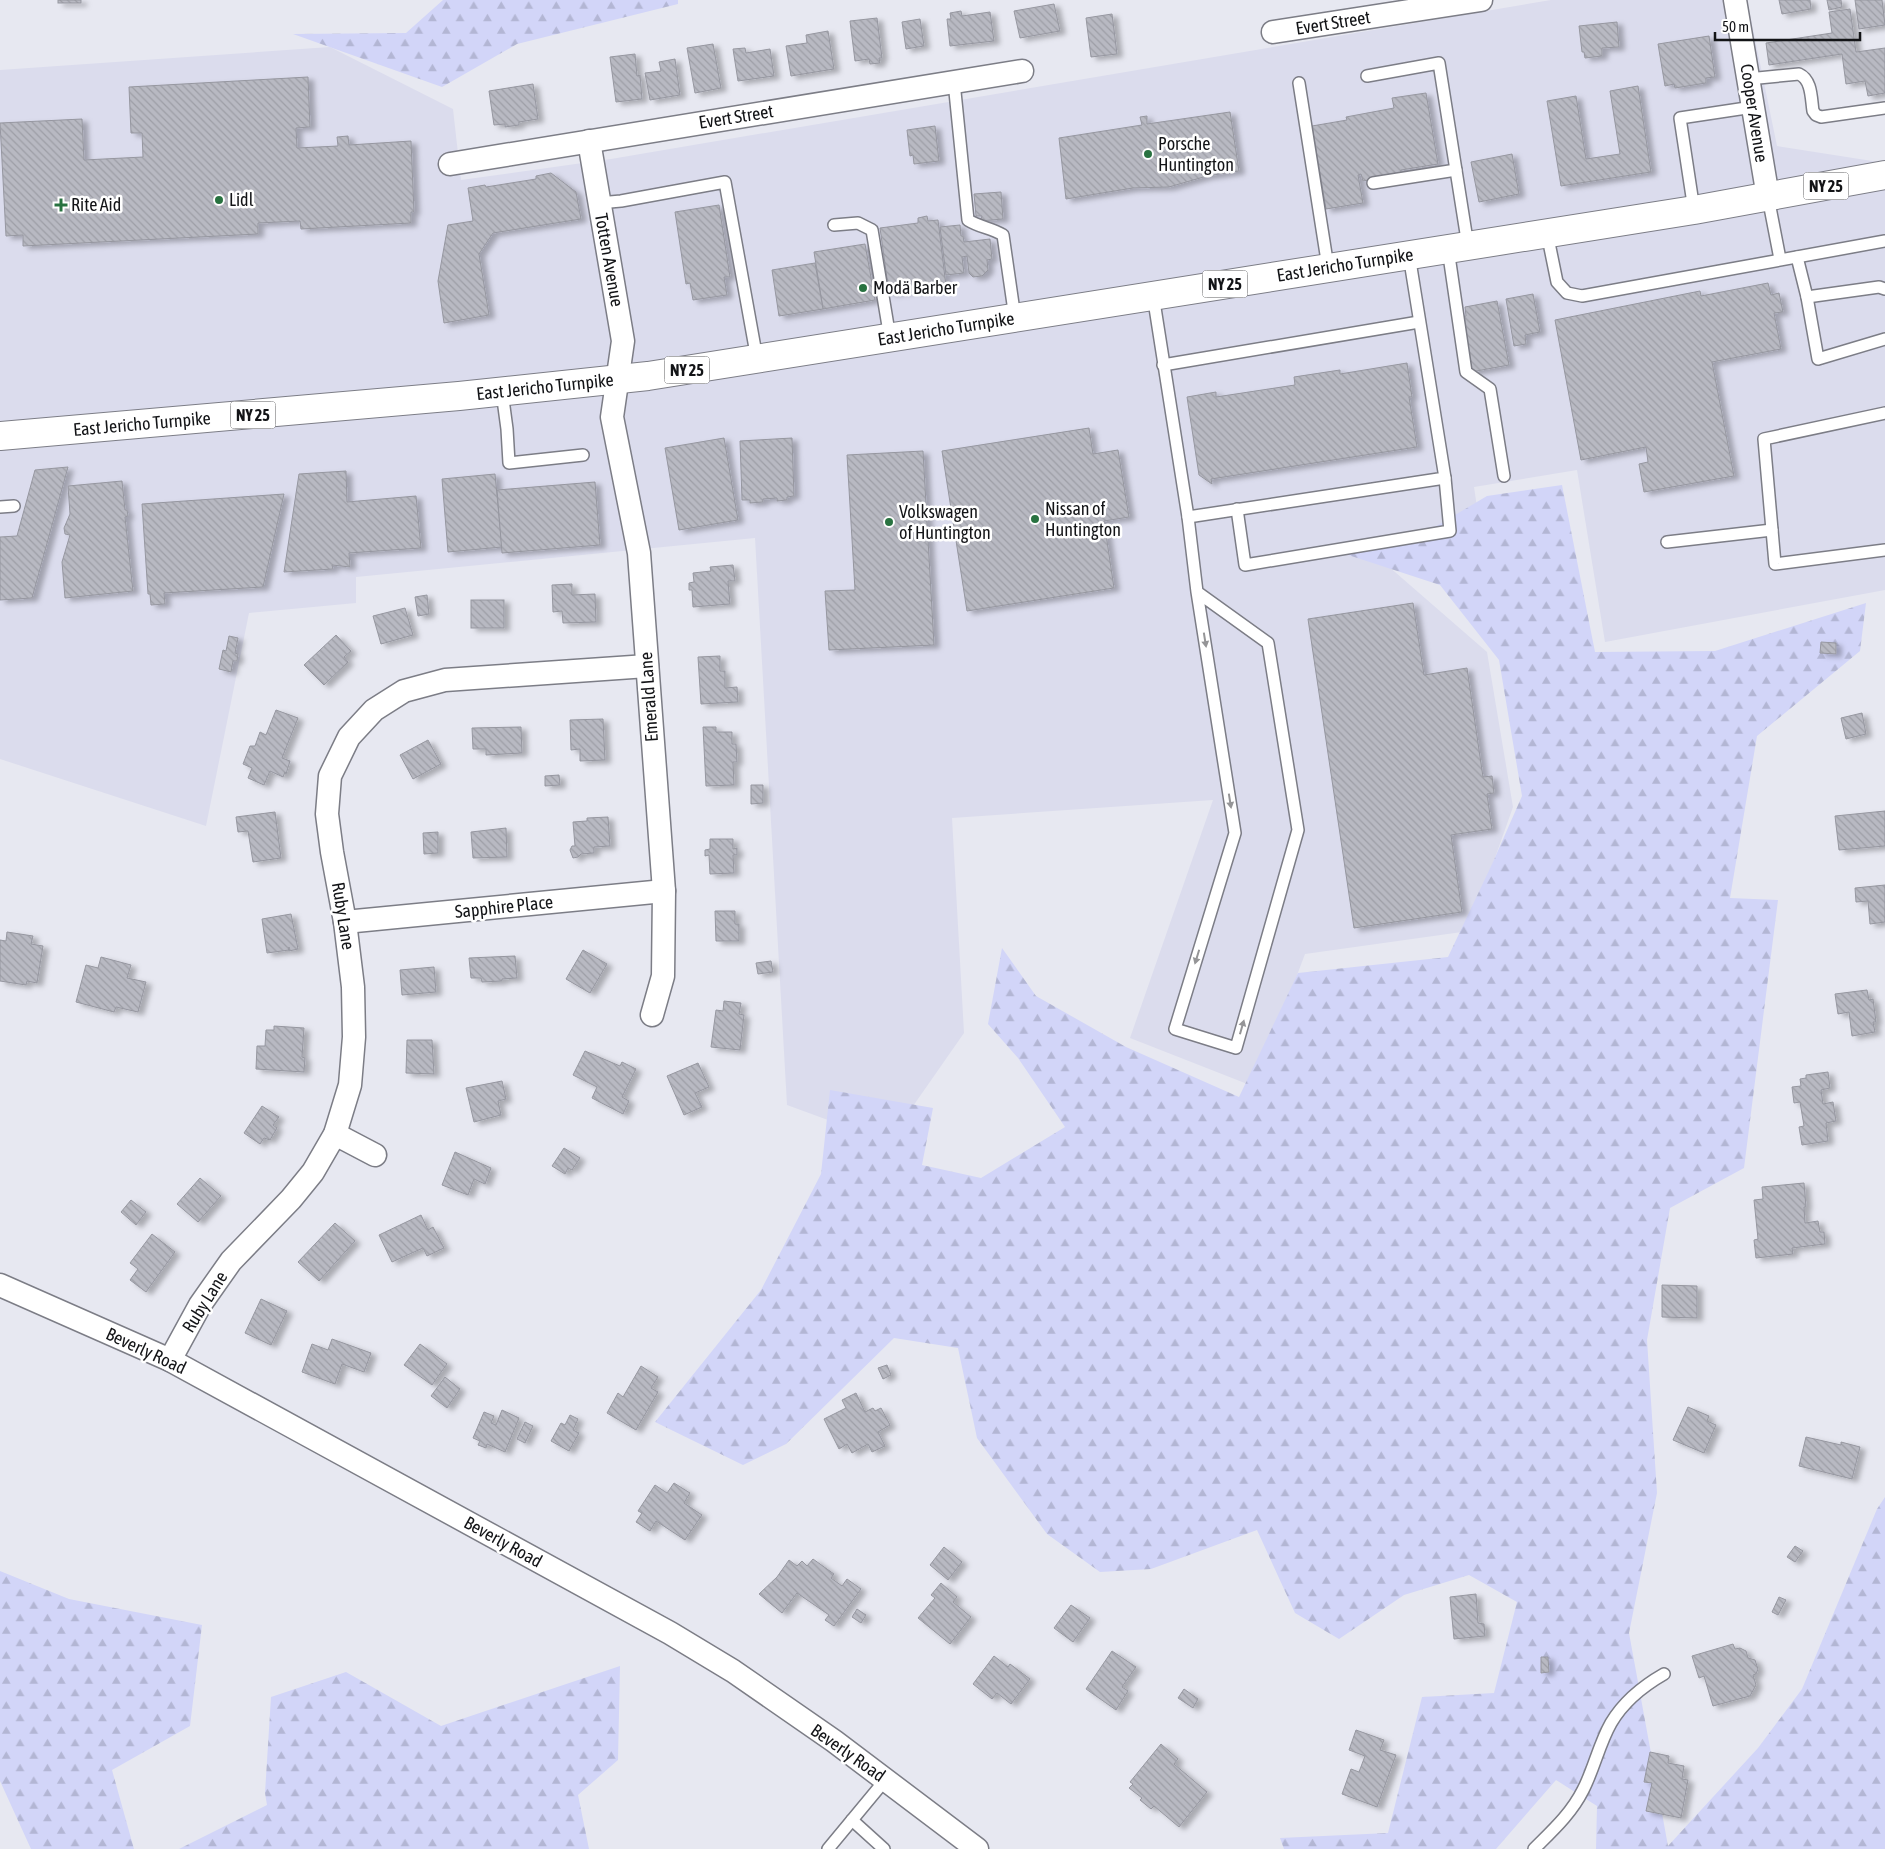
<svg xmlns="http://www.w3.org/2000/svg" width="1885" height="1849" font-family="'Asap Condensed',sans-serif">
<defs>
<pattern id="forest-firs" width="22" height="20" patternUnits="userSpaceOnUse" patternTransform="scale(1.25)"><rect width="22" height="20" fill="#d2d5f8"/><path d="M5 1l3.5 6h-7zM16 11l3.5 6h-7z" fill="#b3b6d4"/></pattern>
<pattern id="building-back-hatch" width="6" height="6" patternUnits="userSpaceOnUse" patternTransform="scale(1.25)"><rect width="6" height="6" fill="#b8b9c2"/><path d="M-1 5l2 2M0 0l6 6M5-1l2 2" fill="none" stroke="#9d9ea6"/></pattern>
<filter id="shadow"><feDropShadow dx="5.5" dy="3" stdDeviation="2.5" flood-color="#0004"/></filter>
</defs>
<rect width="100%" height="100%" fill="#e7e8f1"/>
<path fill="#dbdced" d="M1551,0H1747L1777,146L1885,163V590L1605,642L1577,470L1474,487L1482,541L1380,559L1487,652L1513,807L1469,931L1305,954L1255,1087L1130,1038L1213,800L952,818L964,1033L888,1142L787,1105L755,538L356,577V603L249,613L206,826L0,759V70L330,47L453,109L461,180L611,159Z"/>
<g fill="url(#forest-firs)">
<path d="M443,0H678V4L517,44L442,87L293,34L406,33Z"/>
<path d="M1562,485L1595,652L1715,651L1866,603L1860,651L1757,736L1730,898L1778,900L1744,1168L1670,1208L1647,1340L1657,1493L1629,1633L1668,1846L1758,1748L1802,1689L1877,1509L1885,1497V1849H1596L1597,1806L1556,1780L1496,1849H1284L1280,1838L1388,1833L1422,1697L1494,1693L1517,1602L1469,1575L1404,1595L1339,1639L1295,1613L1257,1530L1151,1569L1100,1572L1047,1534L977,1438L958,1348L894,1338L786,1444L743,1465L655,1422L761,1290L821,1174L830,1090L933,1108L922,1165L981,1178L1065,1127L1018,1058L988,1024L1002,948L1036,996L1126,1047L1239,1097L1298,973L1448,957L1493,862L1522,796L1499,660L1440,585L1339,552L1423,534L1487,496Z"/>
<path d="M0,1571L69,1599L202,1625L190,1726L112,1770L134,1849H31L0,1781Z"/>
<path d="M620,1666L618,1760L578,1795L589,1849H179L267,1805L265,1793L271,1697L346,1672L441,1726Z"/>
</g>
<g fill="url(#building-back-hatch)" stroke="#9697a0" filter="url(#shadow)">
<rect x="58" y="0" width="23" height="3"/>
<path d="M1779,0H1810L1811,9L1782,14Z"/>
<path d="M1827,0H1841L1842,7L1829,10Z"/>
<path d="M1855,0H1882L1885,25L1859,29Z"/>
<path d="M1054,4L1060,31L1020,38L1014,11Z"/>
<path d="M1850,9L1856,52L1885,48V93L1868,96L1865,81L1846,84L1842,54L1769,65L1766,43L1832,33L1829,12Z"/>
<path d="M961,11L962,16L990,12L994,41L950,46L947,19H951L950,13Z"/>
<path d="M1112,14L1117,54L1091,57L1086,18Z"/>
<path d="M877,18L882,58H879L880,63L870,64L869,59L855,61L850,21Z"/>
<path d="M920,19L924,46L906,49L902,22Z"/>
<path d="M1617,22L1619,47L1602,48V56L1585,58L1584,52H1582L1579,26Z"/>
<path d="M828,31L834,69L791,76L786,46L807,43L806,35Z"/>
<path d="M1709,36L1715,77L1706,78V83L1675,88L1674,84L1665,86L1658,44Z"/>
<path d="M713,44L721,88L695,93L687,48Z"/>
<path d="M745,48L746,53L770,49L774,76L738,81L733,49Z"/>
<path d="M635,54L637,76L640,75L642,99L616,102L610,57Z"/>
<path d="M675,59L680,95L650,100L645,73L661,71L659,62Z"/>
<path d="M308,77L310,127L296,128L297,148L338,146L337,137L348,136L349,145L411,141L414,212H411V223L301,229L300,221L258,223V234L23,246V235L6,236L0,123L82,119L84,160L143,157L142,133H131L129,87Z"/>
<path d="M533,84L538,119L519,122V125L505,127V124L494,125L489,91Z"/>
<path d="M1638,86L1651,172L1561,186L1547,101L1576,96L1586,159L1620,154L1610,91Z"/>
<path d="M1426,93L1438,164L1401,170V174L1363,181L1361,174L1358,175L1363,203L1326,209L1312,126L1347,120L1346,117L1394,108L1392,98Z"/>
<path d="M1230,112L1239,171L1207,176L1169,187L1133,188L1066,199L1059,138L1142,125L1140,117L1147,116V124Z"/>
<path d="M935,126L939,161L914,164L913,155L910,156L907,130Z"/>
<path d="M1512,154L1519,194L1479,202L1471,162Z"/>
<path d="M551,173L576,192L581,219L493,233L479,254L489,315L444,323L438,281L448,225L473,221L468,188L485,185L486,187L536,179V176Z"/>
<path d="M1001,192L1003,219L980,221L982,216H976L974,194Z"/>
<path d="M719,205L730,277H724L727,295L693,300L690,283L686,284L675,212Z"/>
<path d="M927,216L928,221L938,220L946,286L889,293L880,228L918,223V218Z"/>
<path d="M960,225L961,236H963L964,242L990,239L992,259L987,260L988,270L982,276L973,277L969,273L967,256L962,257L964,273L946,275L940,227Z"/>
<path d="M865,244L875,300L823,309L814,252Z"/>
<path d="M815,263L823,309L779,316L772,270Z"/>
<path d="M1768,283L1771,295L1779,293L1783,312L1774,313L1781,349L1712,362L1734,476L1644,492L1639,464L1648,462L1646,447L1581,460L1555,320L1700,291L1701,296Z"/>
<path d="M1533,294L1540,332L1525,335L1526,344L1514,346L1506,299Z"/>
<path d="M1497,301L1509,365L1471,372L1461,317L1466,316L1465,307Z"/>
<path d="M1407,363L1412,397H1409L1417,447L1211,479L1212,484L1199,475L1187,397L1216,392V397L1295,385L1294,377L1340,370V374Z"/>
<path d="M1089,428L1093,454L1118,450L1129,517L1104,521L1114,588L967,611L942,451Z"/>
<path d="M724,438L738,520L679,530L665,448Z"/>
<path d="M792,438L794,496L787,497V500L777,501V498L763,499V502L750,503V500H742L740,441Z"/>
<path d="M923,451L934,645L829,650L825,591L855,590L847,455Z"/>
<path d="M68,467L32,598L0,600V537L17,536L35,470Z"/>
<path d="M346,471L347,502L416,496L421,548L349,553L350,567L332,565L333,569L284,572L299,474Z"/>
<path d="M495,474L502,547L448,552L442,479Z"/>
<path d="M122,481L125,510H127L128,516L125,517L133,591L65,598L62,562L70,535L65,534L64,528L70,514L68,486Z"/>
<path d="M595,482L600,545L502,553L497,490Z"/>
<path d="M284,494L263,587L164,593L165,604L151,605L150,594H148L142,504Z"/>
<path d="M733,565L735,581H728L730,604L693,607L692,590H689V583L694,582L693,573L711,571L710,567Z"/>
<path d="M572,584V595L595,594L596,622L563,623L562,611L553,612L552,585Z"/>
<path d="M427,595L429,614L418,616L415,597Z"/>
<rect x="471" y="600" width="33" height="28"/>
<path d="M1413,603L1424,675L1467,668L1483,777L1492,776L1494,793L1487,794L1492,829L1451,835L1462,912L1354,928L1308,619Z"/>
<path d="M405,608L413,635L381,644L373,616Z"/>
<path d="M336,635L351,651L344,657L348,662L324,685L304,665Z"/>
<path d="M229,636L238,638L235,653L238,654L237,661H233L231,672L219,669L223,650L226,651Z"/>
<path d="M1821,642L1836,643V654L1820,653Z"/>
<path d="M720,656V671H725V688L737,687L738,702L701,704L698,657Z"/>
<path d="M276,710L298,718L282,758L290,761L286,774L285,772L283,777L270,771L264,785L248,778L252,768L243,764L250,746H255L260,732L266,735Z"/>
<path d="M1862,713L1866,734L1846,739L1841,718Z"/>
<path d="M603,719L605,760L580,761V749L571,750L570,720Z"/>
<path d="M521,727L522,753L486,755V749H473L472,728Z"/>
<path d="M703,727H716V732H732V744H736L737,762H733L734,785L706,786Z"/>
<path d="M428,740L441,764L413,779L400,755Z"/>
<path d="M559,775L560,785L545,786V776Z"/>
<path d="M751,785H763V803L751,804Z"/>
<path d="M1885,811V846L1839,850L1835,816Z"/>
<path d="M275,812L281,858L253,862L248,831L238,832L236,817Z"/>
<path d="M608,817L610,846L594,847V853L581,854L578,857L573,858L570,850L572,846H575L573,822L587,821V818Z"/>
<path d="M506,828L507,857L473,858L471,832Z"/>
<path d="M438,832V853L424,854L423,833Z"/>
<path d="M710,839H733V849L737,848V855H733L734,873L710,874L709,855L705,856V850L710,849Z"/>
<path d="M1885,885V922L1870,924L1868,901L1856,902L1855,888Z"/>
<path d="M715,911H735V924H739V941H716Z"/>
<path d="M291,914L298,949L289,951V947V950L267,953L262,919Z"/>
<path d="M7,932L33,936L31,944L43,946L37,983L27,981L26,985L0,981V940L6,941Z"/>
<path d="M583,950L607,964L590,993L566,979Z"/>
<path d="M515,956L517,978L502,979V981L482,982L481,978H471L469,958Z"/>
<path d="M101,957L131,965L127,978L146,982L138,1012L116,1007L114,1012L76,1002L86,965L98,968Z"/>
<path d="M771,961L773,972L758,974L756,963Z"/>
<path d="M434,967L436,992L402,995L400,970Z"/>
<path d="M1867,990L1869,1000L1873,999L1876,1022H1873L1875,1032L1852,1036L1849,1012L1838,1014L1835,994Z"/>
<path d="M724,1001L741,1003L739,1014L744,1015L740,1050L711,1047L716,1010L723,1011Z"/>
<path d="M274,1026L304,1028L302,1057L305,1058L304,1072L256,1069L257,1046H265L266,1030H274Z"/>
<path d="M407,1040H432L434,1074L406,1073Z"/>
<path d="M585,1051L620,1066L622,1062L636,1069L622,1097L629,1101L623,1114L592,1098L597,1087L573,1075Z"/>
<path d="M698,1063L709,1087L695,1093L702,1107L684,1115L667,1076Z"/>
<path d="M1828,1072L1830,1088L1821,1090L1823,1104L1833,1102L1836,1121L1826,1123L1828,1141L1802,1145L1799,1127L1804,1126L1800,1102L1794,1103L1792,1087L1801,1086L1800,1079L1806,1078V1075Z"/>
<path d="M502,1081L506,1099L498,1101L501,1115L474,1122L466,1088Z"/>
<path d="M262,1106L279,1117L273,1125L277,1128L270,1140L264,1138L260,1144L244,1133Z"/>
<path d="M564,1148L580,1158L572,1170L568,1168L565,1174L552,1166Z"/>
<path d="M455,1152L491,1168L485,1184L474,1179L468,1195L442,1185Z"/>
<path d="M200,1178L221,1196L198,1222L177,1204Z"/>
<path d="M1804,1183L1806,1207H1804L1805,1223L1818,1221L1820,1232H1824L1825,1244L1792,1248L1793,1254L1756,1258L1754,1240L1758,1239L1754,1200L1763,1199L1762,1187Z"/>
<path d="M131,1200L146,1212L136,1225L121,1212Z"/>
<path d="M421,1215L428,1230L433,1227L444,1248L427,1256L423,1248L392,1262L379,1235Z"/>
<path d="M335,1223L355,1241L319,1281L298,1262Z"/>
<path d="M152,1234L175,1252L146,1292L130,1280L138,1269L130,1263Z"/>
<path d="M1662,1285L1697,1286V1318L1662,1317Z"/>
<path d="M261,1299L287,1311L271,1345L245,1333Z"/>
<path d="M332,1339L371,1353L364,1372L342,1364L335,1384L302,1372L312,1344L328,1350Z"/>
<path d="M420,1344L447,1364L432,1385L404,1365Z"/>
<path d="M887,1365L891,1375L883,1379L878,1368Z"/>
<path d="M641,1366L658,1377L651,1388L658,1392L636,1430L607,1413L618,1393L623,1397Z"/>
<path d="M445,1377L460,1389L447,1408L431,1396Z"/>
<path d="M856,1393L865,1412L873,1408L875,1411L881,1408L890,1425L878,1432L885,1446L872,1452L868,1444L852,1453L847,1444L839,1449L824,1419L846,1408L842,1400Z"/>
<path d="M1688,1407L1709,1416L1707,1421L1716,1425L1704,1453L1673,1440Z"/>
<path d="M502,1410L519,1418L505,1452L487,1444L486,1448L478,1445L480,1441L473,1438L484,1412L494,1416L491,1423L496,1425Z"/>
<path d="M570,1415L578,1419L573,1430L579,1433L569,1451L551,1441L561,1423L565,1425Z"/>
<path d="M525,1422L533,1426L525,1443L517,1439Z"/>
<path d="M1806,1437L1841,1445V1442L1860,1447L1852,1479L1799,1466Z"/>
<path d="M674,1483L690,1493L684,1503L702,1515L685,1540L656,1521L650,1531L636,1522L642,1513L638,1511L655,1485L667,1493Z"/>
<path d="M1795,1546L1803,1551L1795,1562L1787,1557Z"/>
<path d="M944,1547L962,1562L948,1580L930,1565Z"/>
<path d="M813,1559L834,1574L831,1578L842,1586L847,1579L861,1589L834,1626L825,1620L829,1615L797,1593L782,1613L759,1594L777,1577L789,1560L797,1566L802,1561L807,1566Z"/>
<path d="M941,1583L957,1597L953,1602L971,1617L950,1644L918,1618L935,1598L931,1595Z"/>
<path d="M1476,1594L1478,1623L1484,1624L1485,1636L1454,1639L1450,1597Z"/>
<path d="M1779,1597L1786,1600L1778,1615L1772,1612Z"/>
<path d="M1071,1605L1090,1618L1073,1642L1054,1628Z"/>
<path d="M857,1609L866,1615L861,1623L852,1617Z"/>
<path d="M1733,1644L1735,1649L1740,1648L1746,1651L1748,1658L1755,1660L1758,1669L1756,1674L1753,1675L1756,1685L1750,1696L1713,1706L1704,1676L1699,1678L1692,1656Z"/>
<path d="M1112,1651L1136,1667L1122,1687L1128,1691L1116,1710L1086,1689Z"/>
<path d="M994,1656L1008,1667L1010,1664L1030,1679L1011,1704L997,1693L992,1699L973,1684Z"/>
<path d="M1541,1657H1548L1549,1672L1541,1673Z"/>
<path d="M1184,1689L1198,1699L1193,1708L1178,1698Z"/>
<path d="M1356,1730L1384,1740L1380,1750L1396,1755L1377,1807L1342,1794L1351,1769L1359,1772L1365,1756L1349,1750Z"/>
<path d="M1161,1744L1178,1759L1174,1764L1207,1792L1179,1827L1154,1806L1151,1809L1140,1800L1142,1798L1129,1788L1133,1784L1130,1782Z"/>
<path d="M1650,1752L1669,1756L1668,1763L1684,1766L1682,1779L1688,1780L1681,1818L1646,1811L1652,1783L1644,1782Z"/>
</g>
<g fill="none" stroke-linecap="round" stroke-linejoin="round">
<g stroke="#7c7d86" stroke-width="14">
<g id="lane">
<path d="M1367,76L1439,63L1468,246"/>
<path d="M1748,79L1799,74C1812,80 1811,98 1813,111L1816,115L1821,117L1885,108"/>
<path d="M954,82L968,220C979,227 991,228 1003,235L1015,318"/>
<path d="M1299,83L1328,267"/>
<path d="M1373,183L1456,170"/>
<path d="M1768,197L1780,259"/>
<path d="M599,203L621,201L725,182L757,359"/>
<path d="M1694,210L1680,118L1753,107"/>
<path d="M834,225L858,223L872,230L890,338"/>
<path d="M1547,233L1557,282L1567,293L1582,296L1885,241"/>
<path d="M1448,249L1466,372L1490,389L1504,476"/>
<path d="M1797,257L1807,297L1818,359L1885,339"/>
<path d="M1153,295L1188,517L1445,478L1409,255"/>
<path d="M1807,297L1879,287L1885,289"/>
<path d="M1163,365L1419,322"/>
<path d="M502,392L507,429L509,463L583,455"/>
<path d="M1885,413L1764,439L1775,564L1885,550"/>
<path d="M0,507L14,506"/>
<path d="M1237,509L1245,565L1450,531L1445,478"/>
<path d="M1188,517L1197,592L1235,833L1175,1029L1236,1048L1298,830L1268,643L1197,592"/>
<path d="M1667,542L1772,530"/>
<path d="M852,1820L884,1849"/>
<path d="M828,1849L886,1779"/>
<path d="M1534,1849C1552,1831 1571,1814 1583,1790C1594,1769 1599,1744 1611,1723C1624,1701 1643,1686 1664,1674"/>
</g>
</g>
<g stroke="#7c7d86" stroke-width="25">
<g id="street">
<path d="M1735,0L1768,197"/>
<path d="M1273,32L1481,0"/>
<path d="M589,141L623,341L612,417L639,553L664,891L663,976L652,1015"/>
<path d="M450,164L1022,71"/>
<path d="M345,922L664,891"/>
<path d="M335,1134L375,1155"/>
<path d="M0,1285L170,1360L670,1633L733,1671L834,1741L977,1849"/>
<path d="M170,1360L200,1305L231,1261L291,1199L313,1172L335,1134L350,1085L354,1037L353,987L345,922L332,852L327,814L330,776L349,737L374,710L404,691L445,680L647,666"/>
</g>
</g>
<g stroke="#7c7d86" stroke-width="30">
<path id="primary" d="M0,436L459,396L648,376L1694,210L1885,175"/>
</g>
<use href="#lane" stroke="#fff" stroke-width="11"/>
<use href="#street" stroke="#fff" stroke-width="22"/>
<use href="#primary" stroke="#fff" stroke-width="28"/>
</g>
<defs><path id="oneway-solid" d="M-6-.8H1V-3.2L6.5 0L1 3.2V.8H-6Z" transform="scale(1.25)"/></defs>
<g fill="#959597">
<use href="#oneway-solid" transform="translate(1205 640) rotate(81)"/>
<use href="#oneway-solid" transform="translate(1230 801) rotate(81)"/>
<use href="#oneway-solid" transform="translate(1197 957) rotate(107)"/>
<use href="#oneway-solid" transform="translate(1242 1027) rotate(-74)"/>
</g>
<g fill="#287240" stroke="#fff" stroke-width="2">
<circle cx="1148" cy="154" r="5"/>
<circle cx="219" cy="200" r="5"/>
<path d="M58.5 197.5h5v5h5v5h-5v5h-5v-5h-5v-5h5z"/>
<circle cx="863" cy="288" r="5"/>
<circle cx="1035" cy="519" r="5"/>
<circle cx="889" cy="522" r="5"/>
</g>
<g text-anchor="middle" stroke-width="5" stroke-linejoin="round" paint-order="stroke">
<g fill="#fff" stroke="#5a5a5d" stroke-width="1">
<rect x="1803.5" y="172.5" width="45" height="27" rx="4"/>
<rect x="1202.5" y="270.5" width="45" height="27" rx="4"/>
<rect x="664.5" y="356.5" width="45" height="27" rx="4"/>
<rect x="230.5" y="401.5" width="45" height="27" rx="4"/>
</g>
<g font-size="16" font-weight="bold" fill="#131417">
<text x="1826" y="192">NY 25</text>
<text x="1225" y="290">NY 25</text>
<text x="687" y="376">NY 25</text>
<text x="253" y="421">NY 25</text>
</g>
<g font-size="18" fill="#131417" stroke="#fff">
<text transform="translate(1333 23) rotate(-9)" y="6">Evert Street</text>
<text transform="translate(1754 113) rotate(81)" y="6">Cooper Avenue</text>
<text transform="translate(736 117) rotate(-9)" y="6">Evert Street</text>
<text transform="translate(609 260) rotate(80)" y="6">Totten Avenue</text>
<text transform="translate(1345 265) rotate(-9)" y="6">East Jericho Turnpike</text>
<text transform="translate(946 329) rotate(-9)" y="6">East Jericho Turnpike</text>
<text transform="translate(545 387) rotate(-6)" y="6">East Jericho Turnpike</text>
<text transform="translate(142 424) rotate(-5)" y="6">East Jericho Turnpike</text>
<text transform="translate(649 697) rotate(-94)" y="6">Emerald Lane</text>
<text transform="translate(504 907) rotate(-6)" y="6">Sapphire Place</text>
<text transform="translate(343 916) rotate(81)" y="6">Ruby Lane</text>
<text transform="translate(205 1302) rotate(-58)" y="6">Ruby Lane</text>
<text transform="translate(146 1351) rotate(25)" y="6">Beverly Road</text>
<text transform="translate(503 1542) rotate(29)" y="6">Beverly Road</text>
<text transform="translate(848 1753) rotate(35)" y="6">Beverly Road</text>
</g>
<g font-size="18" fill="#131417" stroke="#fff" text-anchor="start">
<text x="1158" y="150">Porsche<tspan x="1158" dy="21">Huntington</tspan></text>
<text x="229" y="206">Lidl</text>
<text x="71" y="211">Rite Aid</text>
<text x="873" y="294">Modä Barber</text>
<text x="1045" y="515">Nissan of<tspan x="1045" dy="21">Huntington</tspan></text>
<text x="899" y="518">Volkswagen<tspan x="899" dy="21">of Huntington</tspan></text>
</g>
</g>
<path d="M1715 32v8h145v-8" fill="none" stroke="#131417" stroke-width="2.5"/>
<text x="1722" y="32" font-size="15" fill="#131417" stroke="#ffffff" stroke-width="4" paint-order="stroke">50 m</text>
</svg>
